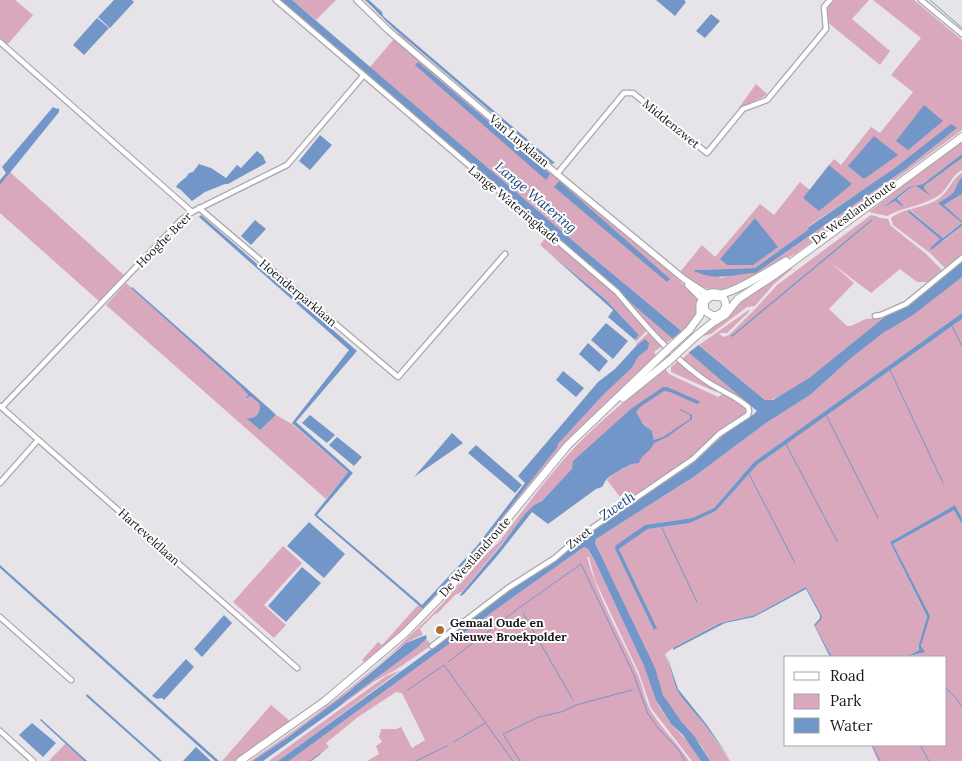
<svg xmlns="http://www.w3.org/2000/svg" width="962" height="761" font-family="Lora,serif">
<rect width="100%" height="100%" fill="#e6e4e8"/>
<g fill="#daa8bc" fill-rule="evenodd">
<path d="M0,0H15L33,15L7,45L0,39Z"/>
<path d="M292,0H336L316,20Z"/>
<path d="M830,0H869L852,19L890,51L880,65L826,21L825,8Z"/>
<path d="M873,0H914L962,40V130L795,254L727,290C706,292 696,285 680,272L702,245L715,257L760,204L774,215L800,182L810,190L803,199L852,185L829,165L834,159L841,165L871,127L880,133L913,92L891,75L921,38ZM957,128L907,168L756,273H742L721,278L695,270L755,268L809,229L807,227ZM755,218L777,248L727,265L721,258Z"/>
<path d="M399,33L551,172L660,263L695,295C703,309 693,322 682,331L591,256L370,67Z"/>
<path d="M756,84L767,94L765,96L738,109Z"/>
<path d="M962,139V154L923,184L909,187L885,205L895,201L903,205L897,200L910,188L916,186L932,197L923,189L924,186L962,158V170C950,176 949,189 938,196C921,207 905,206 887,216L869,212Z"/>
<path d="M10,172L125,276L100,302L0,213V185Z"/>
<path d="M962,173V177C957,182 957,187 953,193C950,197 943,200 939,203L962,223L943,238L910,210L908,212L940,239L930,248L945,240L962,226V256L945,268L930,253L893,225L891,218C905,207 923,209 938,199C949,192 952,178 962,173Z"/>
<path d="M962,194V221L944,205Z"/>
<path d="M871,215C877,216 881,219 888,219L891,226L925,253L942,270L927,282H917L900,269L871,293L830,262L854,283L829,309L847,326H851L866,319L884,318L809,378L784,394L769,401L765,400L699,345L750,309L748,313L727,333H719L723,337L729,335L757,307L777,285ZM872,219L873,220L732,337Z"/>
<path d="M547,235L616,294L647,330L636,342L635,340L639,335L605,299L540,245Z"/>
<path d="M793,268L774,284L755,306L747,307L711,334L703,336L702,334L738,301L789,269Z"/>
<path d="M962,277V313L754,462L714,508L692,518L645,525L616,551L655,630L656,626L619,549L648,529L690,523L716,511L757,465L962,319V518L955,505L890,542L927,618L919,644V650L906,657H832L815,626L821,620L822,616L806,587L755,615L719,623L673,648L665,654L669,664L676,688L682,698L705,725L730,761H710L701,745L673,711L663,695L635,628L595,543L596,539L695,476L766,423L810,395L850,359L883,333Z"/>
<path d="M126,283L242,388L248,395L244,400L245,401L250,396L259,403L260,408C257,416 255,418 247,418L260,430L276,415L292,424L348,472L326,499L106,305Z"/>
<path d="M622,294L673,338L665,344Z"/>
<path d="M648,333L662,346L654,352L656,355L646,365L643,370L587,422L568,443L461,573L421,615L367,665L362,660L378,642L382,645L418,605L424,609L479,547L557,448L558,444L604,394L632,368L638,357L648,349L645,339L637,345L636,344Z"/>
<path d="M690,352L746,401L756,408L723,390L682,359Z"/>
<path d="M678,361L716,390V392L671,372V367Z"/>
<path d="M667,366L666,370L669,374L718,397L723,394L742,404L745,408V413L723,428L694,457L626,505L607,480L616,472L638,462L642,455L652,447L654,443L653,433L639,419L573,469L542,501L534,505L462,592L455,595L437,614L436,613L420,629L423,635C399,642 368,676 347,693C317,717 285,739 253,761H250C309,721 366,679 417,629C432,615 446,600 459,585C472,571 484,555 498,543C523,511 547,477 575,447C604,417 636,392 667,366Z"/>
<path d="M955,509L962,524V761H878L871,745H946V657H910L921,653L922,640L929,616L893,544Z"/>
<path d="M283,546L302,563L264,605L286,625L274,638L233,602Z"/>
<path d="M584,547L588,549L594,559L644,666L659,706L671,724L691,745L701,761H692L651,708L639,673L595,580L589,557H587C598,598 620,635 637,673C643,686 644,700 652,713C663,730 678,744 689,761H367L379,754L376,746L382,742L379,737L381,729H396L401,727L412,748L425,740L402,693L396,692L358,717L326,743L329,747L312,761H289L509,600Z"/>
<path d="M426,639L430,643L429,647L397,669L375,681L340,706L344,701L418,647Z"/>
<path d="M401,670L278,761H269L386,676Z"/>
<path d="M271,705L291,722L237,761H222Z"/>
<path d="M65,744L67,745L84,761H49Z"/>
</g>
<g fill="#7396c8">
<path d="M114,0H132L134,2L110,28L98,17Z"/>
<path d="M278,0H292L591,256L765,400H773L809,378L886,316L910,305L962,262V277L913,315L883,333L850,359L810,395L766,423L695,476L596,539L595,543L655,668L663,695L681,721L695,737L710,761H701L683,735L671,724L656,700L644,666L594,559L588,549L584,547L509,600L289,761H278L444,640L440,633L444,631L448,636L512,588L549,566L593,530L692,464L730,429L754,414L757,411Z"/>
<path d="M365,0H369L382,12L383,16L555,163L552,164L399,33C386,22 377,11 365,0Z"/>
<path d="M656,0H684L686,2L675,16Z"/>
<path d="M711,14L720,21L705,38L696,31Z"/>
<path d="M97,18L109,28L84,55L73,45Z"/>
<path d="M418,62L550,174L546,180L415,65Z"/>
<path d="M924,105L943,121L908,150L896,141Z"/>
<path d="M53,107L57,109L59,108V112L0,185V180L6,173L2,167Z"/>
<path d="M951,124L957,128L907,168L756,273C732,274 718,282 694,271L695,270L755,268L809,229L807,228L895,168Z"/>
<path d="M320,135L332,145L310,170L299,161Z"/>
<path d="M874,136L898,155L864,179L848,166Z"/>
<path d="M257,151L263,156L266,163L228,184H225L205,192L192,201L181,190L176,187C179,181 186,179 189,173L193,172L199,164L211,168L226,178L237,165L241,168Z"/>
<path d="M962,154V158L924,186V189L932,197L916,186L910,188L897,199L903,205L902,206L895,201L883,207L909,187L923,184Z"/>
<path d="M829,165L852,184L819,211L803,198Z"/>
<path d="M962,177V194L944,205L962,221V226L931,250L930,248L940,239L908,212L909,210L943,238L962,223L938,203C943,200 949,197 953,193C957,187 957,182 962,177Z"/>
<path d="M559,181L670,279L667,282L554,187Z"/>
<path d="M201,215L357,351L296,422L353,473L317,515L422,605L476,547L525,483L518,476L598,382L615,369L637,345L645,339L649,343L648,349L638,357L632,368L604,394L558,444L557,448L479,547L423,609L314,515L348,472L292,423L349,350L199,217Z"/>
<path d="M755,218L778,247L753,265H727L720,259Z"/>
<path d="M872,219L873,220L732,337L731,336Z"/>
<path d="M255,220L266,229L251,245L241,236Z"/>
<path d="M548,252L605,299L639,335L635,340L608,317L613,310Z"/>
<path d="M132,287L272,411L276,415L260,430L246,418C254,419 258,416 260,408L259,403L250,396L244,401L248,395L242,388L131,288Z"/>
<path d="M962,313V319L757,465L716,511L690,523L648,529L619,549L656,626L657,628L654,630L616,551L615,546L645,525L692,518L714,508L754,462Z"/>
<path d="M606,323L628,341L613,359L591,340Z"/>
<path d="M588,343L608,361L599,372L579,354Z"/>
<path d="M563,371L584,388L576,397L556,380Z"/>
<path d="M663,387H667L697,400L700,402L697,404L670,392L664,391L640,407L636,412L643,424L652,431L654,440L663,437L690,419V415L680,410V409L692,415V419L667,437L654,443C651,452 642,453 639,463C633,462 611,474 606,480C604,482 604,485 602,487L596,489L548,524L532,512L498,555L464,594L461,596L460,595L501,546L525,514L534,505L542,501L572,469L573,461L632,408Z"/>
<path d="M310,415L335,435L327,443L302,423Z"/>
<path d="M452,433L463,443L414,477Z"/>
<path d="M337,437L362,457L354,466L329,445Z"/>
<path d="M476,445L522,485L515,493L468,453Z"/>
<path d="M955,505L962,518V524L954,510L893,544L930,616L921,646L925,652L906,657L919,650V644L927,617L890,542Z"/>
<path d="M309,522L345,554L324,578L287,546Z"/>
<path d="M0,565L219,761H215L0,568Z"/>
<path d="M302,567L321,583L286,622L268,606Z"/>
<path d="M806,587L822,616L821,620L815,626L832,657H830L814,625L820,618V615L806,589L754,617L725,623L673,650V648L720,623L755,615Z"/>
<path d="M224,615L232,623L202,657L194,649Z"/>
<path d="M426,635L427,638L418,647L345,701L340,706L263,761H253L291,735L347,693L406,643Z"/>
<path d="M666,653L678,689L707,725L731,761L705,725L682,698L676,688Z"/>
<path d="M186,659L194,667L164,700L162,698L157,699L152,696Z"/>
<path d="M87,694L162,761H159L86,696Z"/>
<path d="M41,719L87,761H84L40,720Z"/>
<path d="M32,723L56,743L43,757L19,735Z"/>
<path d="M196,747L211,761H183Z"/>
</g>
<path fill="#e6e4e8" d="M684,329L701,343L687,354L671,340Z"/>
<g fill="none" stroke-linecap="round" stroke-linejoin="round">
<g stroke="#7396c8" stroke-width="1">
<path d="M930,0L962,28"/>
<path d="M952,326L962,346"/>
<path d="M890,370L943,483"/>
<path d="M826,415L878,518"/>
<path d="M786,444L837,541"/>
<path d="M749,474L795,563"/>
<path d="M662,528L697,602"/>
<path d="M523,613L573,700"/>
<path d="M448,662L519,608L581,564L633,673L648,714L658,728L678,749L685,761"/>
<path d="M946,688L956,698L962,707"/>
<path d="M408,690L444,665L513,761"/>
<path d="M454,742L485,723"/>
<path d="M872,745L880,761"/>
<path d="M920,745L929,761"/>
<path d="M310,761L320,754"/>
<path d="M416,761L447,746"/>
<path d="M520,761L503,734L539,717L561,712L576,705L632,690"/>
</g>
<g stroke="#a8a6aa" stroke-width="7">
<g id="minor">
<path d="M276,0L617,292C643,323 669,354 702,378C716,389 735,395 748,407L749,411L748,415L719,434L693,459L579,537L555,558L508,588L432,646"/>
<path d="M921,0L962,34"/>
<path d="M0,42L192,212"/>
<path d="M557,174L624,93H633L707,153L743,109L767,100L826,29L824,7L830,0"/>
<path d="M199,208L398,377L505,254"/>
<path d="M875,316L881,315L906,304L962,258"/>
<path d="M0,406L297,668"/>
<path d="M2,407L181,220L192,212L287,165L363,76"/>
<path d="M0,483L38,440"/>
<path d="M0,617L71,680"/>
<path d="M0,731L33,761"/>
</g>
</g>
<g stroke="#a8a6aa" stroke-width="8">
<g id="tertiary">
<path d="M357,0L389,31L557,174L684,279L707,294"/>
<path d="M688,285L702,299"/>
</g>
</g>
<g stroke="#a8a6aa" stroke-width="9">
<g id="primary">
<path d="M719,294C731,295 774,268 786,261"/>
<path d="M689,330L700,315V304L704,296C724,283 736,313 713,316L705,311L704,302L711,296L722,297"/>
<path d="M696,336L712,323L725,315L738,299L776,274L962,137"/>
<path d="M623,398L669,361"/>
<path d="M240,761L325,701L405,633L455,582L568,445L663,354"/>
</g>
</g>
<use href="#minor" stroke="#fff" stroke-width="4.5"/>
<use href="#tertiary" stroke="#fff" stroke-width="5.5"/>
<use href="#primary" stroke="#fff" stroke-width="7"/>
<g stroke="#a8a6aa" stroke-width="9" stroke-linecap="butt">
<g id="primary-bridge">
<path d="M663,354L689,330"/>
<path d="M669,361L696,336"/>
</g>
</g>
<use href="#primary-bridge" stroke="#fff" stroke-width="7"/>
</g>
<circle fill="#ac7132" stroke="#fff" stroke-width="2" cx="440" cy="630" r="5"/>
<g text-anchor="middle" stroke-width="4" stroke-linejoin="round" paint-order="stroke">
<g font-size="12" fill="#19191a" stroke="#fff">
<text transform="translate(671 124) rotate(39)" y="4">Middenzwet</text>
<text transform="translate(519 141) rotate(40)" y="4">Van Luyklaan</text>
<text transform="translate(514 205) rotate(40)" y="4">Lange Wateringkade</text>
<text transform="translate(854 212) rotate(-36)" y="4">De Westlandroute</text>
<text transform="translate(164 240) rotate(-45)" y="4">Hooghe Beer</text>
<text transform="translate(298 293) rotate(40)" y="4">Hoenderparklaan</text>
<text transform="translate(149 537) rotate(42)" y="4">Harteveldlaan</text>
<text transform="translate(579 538) rotate(-38)" y="4">Zwet</text>
<text transform="translate(475 557) rotate(-49)" y="4">De Westlandroute</text>
</g>
<g font-size="12" font-weight="bold" fill="#19191a" stroke="#fff" text-anchor="start">
<text x="450" y="627">Gemaal Oude en<tspan x="450" dy="14">Nieuwe Broekpolder</tspan></text>
</g>
<g font-size="14" font-style="italic" fill="#14407d" stroke="#fff">
<text transform="translate(536 197) rotate(40)" y="5">Lange Watering</text>
<text transform="translate(617 506) rotate(-35)" y="5">Zweth</text>
</g>
</g>
<rect x="784" y="656" width="162" height="90" fill="#ffffff" stroke="#a3a3a3"/>
<rect x="794" y="672" width="25" height="8" fill="#ffffff" stroke="#a3a3a3"/>
<text x="830" y="681" font-size="15" fill="#19191a">Road</text>
<rect x="794" y="694" width="25" height="15" fill="#daa8bc" stroke="#a3a3a3"/>
<text x="830" y="706" font-size="15" fill="#19191a">Park</text>
<rect x="794" y="718" width="25" height="15" fill="#7396c8" stroke="#a3a3a3"/>
<text x="830" y="731" font-size="15" fill="#19191a">Water</text>
</svg>
